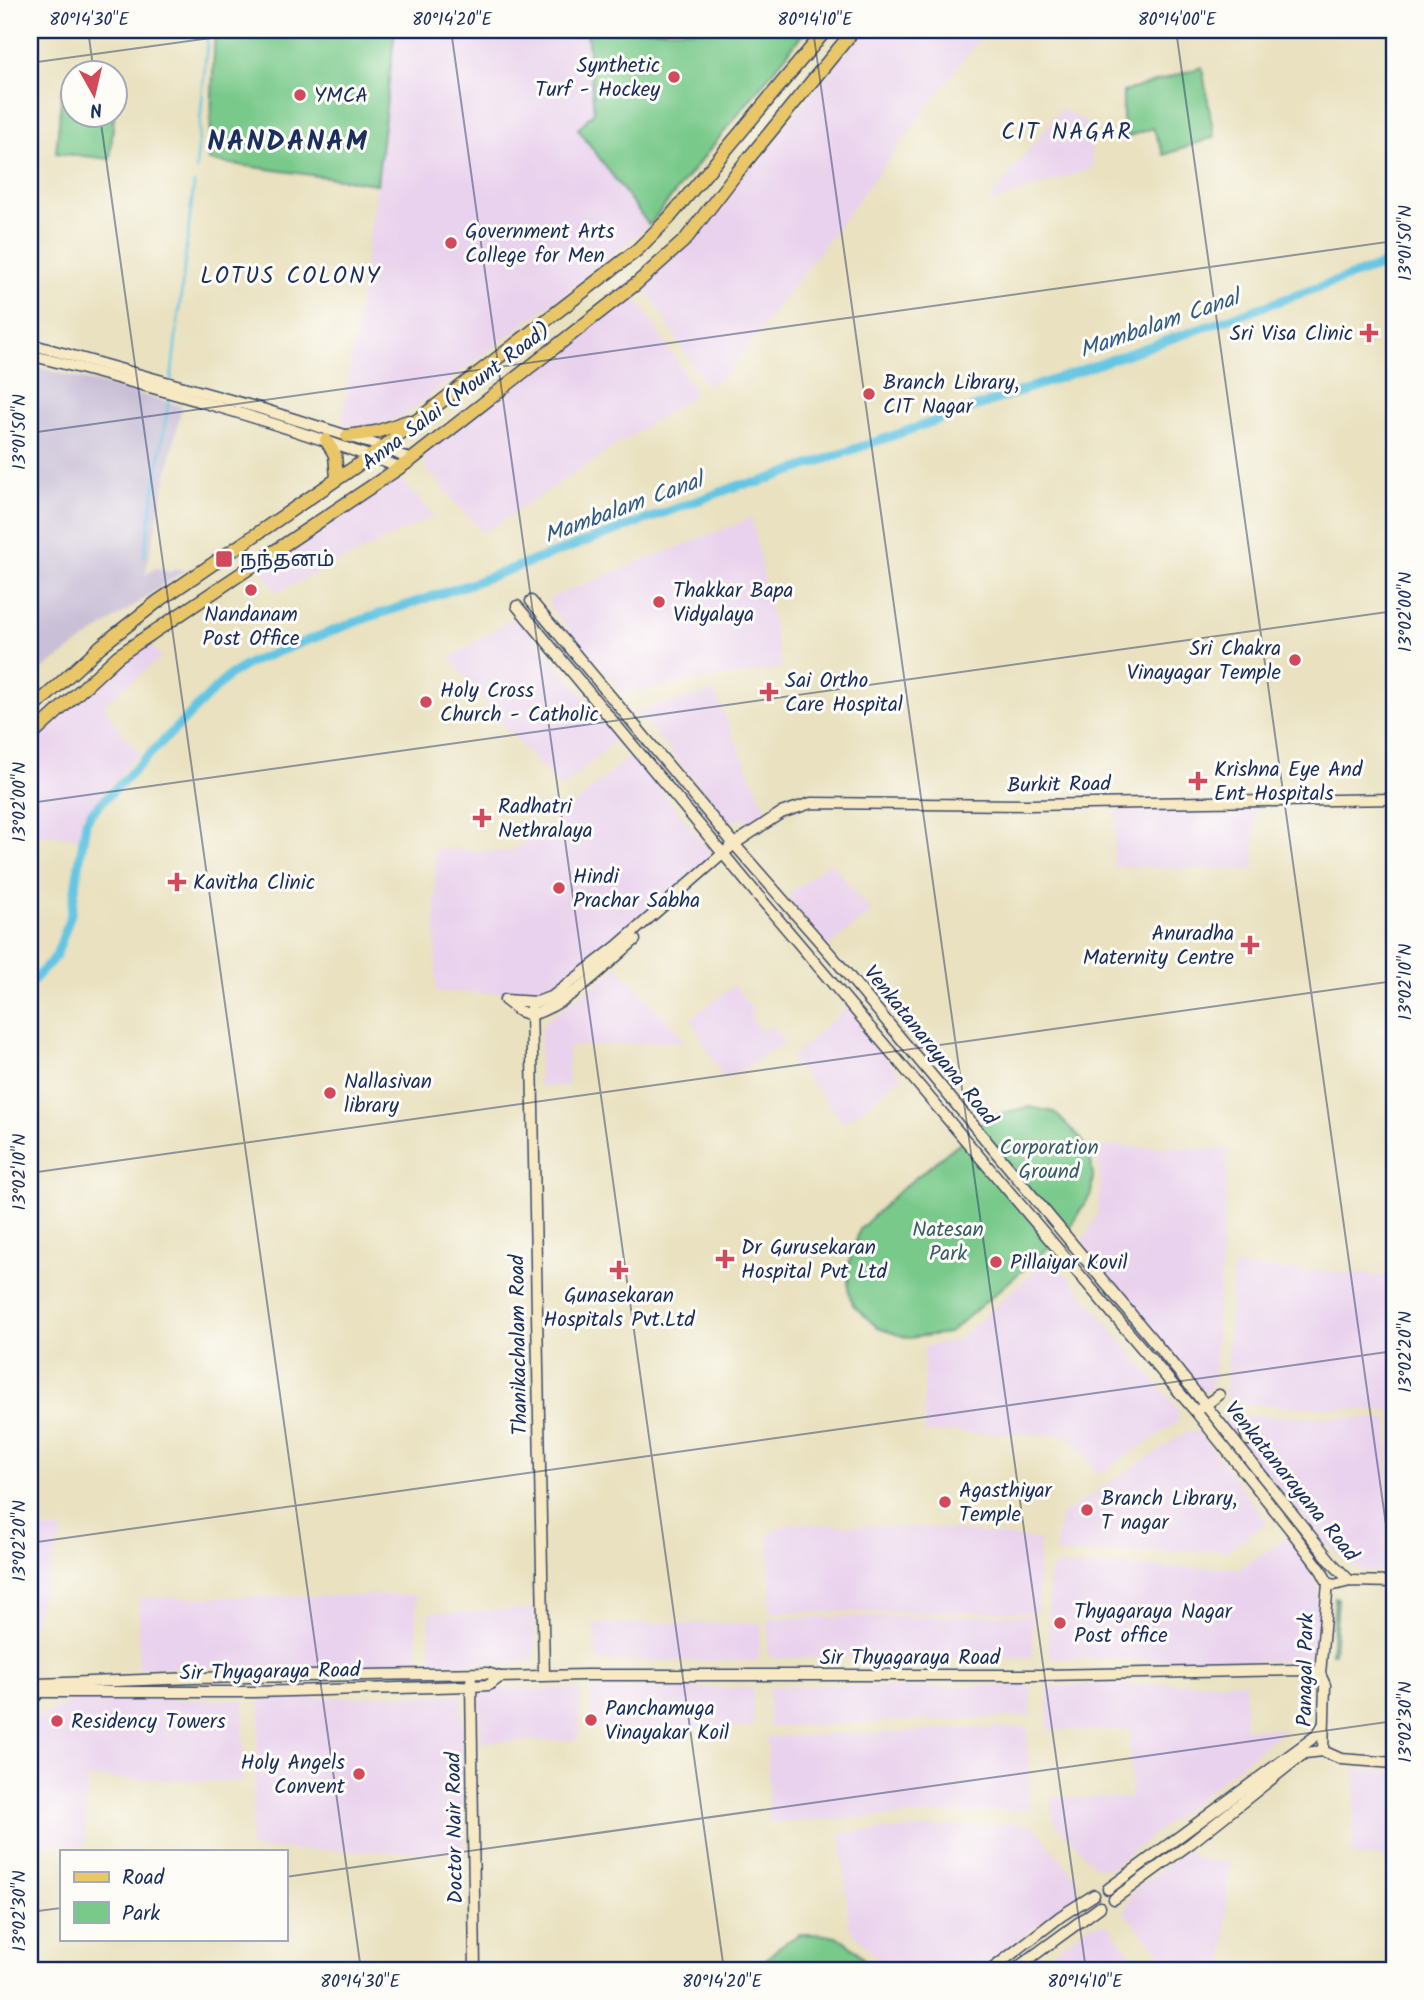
<svg xmlns="http://www.w3.org/2000/svg" width="1424" height="2000" font-family="Kalam,'Noto Sans Tamil',sans-serif">
<rect width="100%" height="100%" fill="#fdfcf7"/>
<filter id="ink" filterUnits="userSpaceOnUse"><feTurbulence type="fractalNoise" baseFrequency=".0143" numOctaves="2"/><feDisplacementMap in="SourceGraphic" scale="14" xChannelSelector="R" yChannelSelector="G"/><feConvolveMatrix kernelMatrix="1 2 1 2 8 2 1 2 1" color-interpolation-filters="sRGB"/></filter>
<filter id="wash" filterUnits="userSpaceOnUse"><feTurbulence type="fractalNoise" baseFrequency=".00686" numOctaves="4" result="noise"/><feDisplacementMap in="SourceGraphic" scale="28" xChannelSelector="R" yChannelSelector="G"/><feGaussianBlur stdDeviation="1.57" result="paint"/><feColorMatrix in="noise" values="0 0 0 0 0 0 0 0 0 0 0 0 0 0 0 0 0 1.4 0 .05"/><feComposite in="paint" operator="in"/></filter>
<g filter="url(#wash)">
<rect width="100%" height="100%" fill="#e9e1bf"/>
<g fill="#e9d2ed">
<path d="M395,30H587L594,112L578,130L649,225L561,296L403,416L376,425L354,427L342,422L377,184Z"/>
<path d="M864,30H966L979,39L728,373L708,386L700,378L647,291L649,277L675,257Z"/>
<path d="M1061,108L1088,123L1093,168L987,204Z"/>
<path d="M624,295H635L693,387L694,395L483,533L425,467L426,452Z"/>
<path d="M393,476L400,478L434,516L277,592L257,563Z"/>
<path d="M752,518L782,668L623,693L549,607V598Z"/>
<path d="M511,620H519L619,737L561,789L502,724L450,658Z"/>
<path d="M144,638L162,657L103,705L126,739L140,752L83,815L79,838L30,833V740Z"/>
<path d="M714,692L767,811L752,820H727L637,711Z"/>
<path d="M632,753L710,852L705,862L640,924L556,994L436,992L435,849L509,852L554,823Z"/>
<path d="M1255,805L1254,870L1113,866L1117,809Z"/>
<path d="M1392,807H1394V886L1389,885Z"/>
<path d="M830,862L872,912L828,947L787,896Z"/>
<path d="M619,967L686,1041L568,1047V1086H539L541,1028L547,1020Z"/>
<path d="M734,985L754,1012L750,1016L762,1032L771,1025L784,1042L744,1068L723,1078L691,1019Z"/>
<path d="M847,1008L902,1077L844,1123L790,1058Z"/>
<path d="M1101,1146L1229,1149L1213,1384L1207,1392L1199,1393L1082,1244L1097,1214L1100,1186L1097,1150Z"/>
<path d="M1047,1260L1055,1261L1178,1409V1422L1098,1475L1080,1446L1067,1435L924,1432V1347L957,1340Z"/>
<path d="M1233,1266L1394,1276V1411L1231,1403L1225,1397Z"/>
<path d="M1235,1415L1389,1419L1385,1572L1365,1571L1357,1568L1325,1543L1224,1424L1226,1417Z"/>
<path d="M1188,1431L1200,1433L1267,1522L1228,1550L1055,1554L1061,1515Z"/>
<path d="M790,1524L938,1528L1039,1540L1038,1612H770L769,1533Z"/>
<path d="M30,1526L63,1532L30,1630Z"/>
<path d="M1287,1537L1312,1571L1319,1591L1317,1648L1305,1660L1242,1662L1053,1658L1048,1653L1049,1572L1056,1566L1241,1568Z"/>
<path d="M416,1595L418,1661L414,1665L138,1668L139,1598Z"/>
<path d="M534,1609L535,1656L529,1663L436,1664L431,1661L429,1613Z"/>
<path d="M1033,1615V1654L1029,1658H771L768,1655V1618Z"/>
<path d="M761,1623L759,1657L756,1661H599L596,1659L595,1624Z"/>
<path d="M1245,1682V1729H1285L1110,1869L1095,1866L1053,1820L1051,1797L1131,1798L1130,1730H1048V1690L1052,1686Z"/>
<path d="M839,1685L896,1688L1027,1685L1031,1689V1716L769,1727L768,1691L771,1687Z"/>
<path d="M753,1688V1727L590,1729V1692L594,1689Z"/>
<path d="M488,1689H580V1734L576,1740L481,1742L480,1696Z"/>
<path d="M462,1694L464,1853L250,1849L261,1699Z"/>
<path d="M78,1699L244,1700L243,1782L87,1778L85,1846L30,1845V1755L35,1718Z"/>
<path d="M1027,1727L1030,1809L769,1823L767,1737Z"/>
<path d="M1356,1769L1394,1772V1858L1352,1856Z"/>
<path d="M1018,1823L1035,1827L1076,1878L1078,1894L979,1970H886L849,1927L841,1833Z"/>
<path d="M1187,1850L1199,1859L1229,1862L1224,1970H1175L1124,1912L1133,1891Z"/>
<path d="M1090,1924L1108,1925L1143,1970H1031Z"/>
</g>
<path fill="#c9bfd7" d="M30,365L182,406L145,575L156,568L170,572L175,569L185,570L30,678Z"/>
<g fill="#78c98a" stroke="#4a7c74" stroke-width="2">
<path d="M215,30H395L377,184L209,161Z"/>
<path d="M587,30H806L649,225L578,129L594,112Z"/>
<path d="M1202,67L1214,137L1164,155L1153,128L1123,138V92Z"/>
<path d="M62,90L73,91L74,116H114L110,159L56,153Z"/>
<path d="M1029,1107L1054,1112L1081,1139L1090,1153L1093,1176L1091,1194L1066,1233L976,1130C990,1114 1009,1111 1029,1107Z"/>
<path d="M963,1140L1052,1245L949,1333L908,1338L878,1328L852,1304L848,1288L849,1262L860,1229L899,1191Z"/>
<path d="M1335,1597L1338,1598L1334,1653H1331Z"/>
<path d="M800,1934C841,1934 847,1937 872,1970H755L780,1946Z"/>
</g>
<g fill="none" stroke-linecap="round" stroke-linejoin="round">
<g stroke="#64c5e2" stroke-width="2.5">
<path d="M196,170L208,30"/>
<path d="M171,381L194,183"/>
<path d="M144,556L169,398"/>
</g>
<path stroke="#64c5e2" stroke-width="9" d="M30,984L56,956L71,914L86,822L91,813L228,676L251,662L361,620L473,583L740,485L760,482L1394,261"/>
</g>
</g>
<g filter="url(#ink)">
<g fill="none" stroke-linecap="round" stroke-linejoin="round">
<g stroke="#3a4a6d" stroke-width="13">
<g id="secondary">
<path d="M30,344L259,408L383,447L411,460"/>
<path d="M30,355C154,387 279,422 399,467"/>
<path d="M531,601L734,844L833,957L1166,1356L1333,1564L1350,1581"/>
<path d="M517,606L755,892L1196,1412L1290,1529L1321,1570L1328,1583"/>
<path d="M505,1000L537,1002L553,996L616,947L734,844L781,813L811,803L1029,805L1394,799"/>
<path d="M505,1000L519,1011L531,1015"/>
<path d="M531,1003L544,1675"/>
<path d="M531,1015C572,1002 603,967 635,940"/>
<path d="M1201,1408L1219,1395"/>
<path d="M1238,1411L1248,1440"/>
<path d="M1328,1583L1334,1585L1350,1581L1394,1582"/>
<path d="M471,1681L475,1970"/>
<path d="M38,1684L194,1678L487,1673L500,1677L585,1675H1045L1295,1670L1310,1671L1320,1674"/>
<path d="M30,1697L36,1696L39,1692H254L471,1686L489,1685L500,1677"/>
<path d="M1323,1751L1325,1685L1320,1674L1328,1583"/>
<path d="M1323,1751L1341,1759L1394,1763"/>
<path d="M1108,1889L1317,1735L1323,1725"/>
<path d="M1114,1899L1191,1843L1298,1758L1305,1753L1323,1751"/>
<path d="M991,1970L1061,1916L1094,1895"/>
<path d="M1014,1970L1100,1907"/>
</g>
</g>
<g stroke="#3a4a6d" stroke-width="15">
<g id="primary">
<path d="M347,436L376,432L408,421"/>
<path d="M326,440L335,455L337,478"/>
<path d="M30,711L101,646L157,602L371,456L637,250L669,218L826,30"/>
<path d="M30,737L118,656L411,460L637,283L685,240L735,175L854,30"/>
</g>
</g>
<use href="#secondary" stroke="#f6e9c3" stroke-width="10"/>
<use href="#primary" stroke="#e9c769" stroke-width="12"/>
</g>
</g>
<path fill="none" stroke="#1b2f5e" stroke-width="2" stroke-opacity="0.45" d="M88,30L94,74M451,30L724,1970M813,30L1086,1970M1176,30L1394,1582M30,63L268,30M100,116L361,1970M30,433L1394,241M30,803L1394,611M30,1173L1394,981M30,1543L1394,1351M285,1877L1394,1721M30,1912L61,1908"/>
<g fill="#d1495b" stroke="#fdfcf7" stroke-width="2.5">
<circle cx="674" cy="77" r="7"/>
<circle cx="300" cy="95" r="7"/>
<circle cx="451" cy="243" r="7"/>
<path d="M1365.5 322.5h7v7h7v7h-7v7h-7v-7h-7v-7h7z"/>
<circle cx="869" cy="394" r="7"/>
<rect x="215" y="550" width="18" height="18" rx="3.5"/>
<circle cx="251" cy="590" r="7"/>
<circle cx="659" cy="602" r="7"/>
<circle cx="1295" cy="660" r="7"/>
<path d="M765.5 681.5h7v7h7v7h-7v7h-7v-7h-7v-7h7z"/>
<circle cx="426" cy="702" r="7"/>
<path d="M1194.5 770.5h7v7h7v7h-7v7h-7v-7h-7v-7h7z"/>
<path d="M478.5 807.5h7v7h7v7h-7v7h-7v-7h-7v-7h7z"/>
<path d="M173.5 871.5h7v7h7v7h-7v7h-7v-7h-7v-7h7z"/>
<circle cx="559" cy="888" r="7"/>
<path d="M1246.5 934.5h7v7h7v7h-7v7h-7v-7h-7v-7h7z"/>
<circle cx="330" cy="1093" r="7"/>
<path d="M721.5 1248.5h7v7h7v7h-7v7h-7v-7h-7v-7h7z"/>
<circle cx="996" cy="1262" r="7"/>
<path d="M615.5 1259.5h7v7h7v7h-7v7h-7v-7h-7v-7h7z"/>
<circle cx="945" cy="1502" r="7"/>
<circle cx="1087" cy="1510" r="7"/>
<circle cx="1060" cy="1623" r="7"/>
<circle cx="591" cy="1720" r="7"/>
<circle cx="57" cy="1721" r="7"/>
<circle cx="359" cy="1774" r="7"/>
</g>
<g text-anchor="middle" stroke-width="6" stroke-linejoin="round" paint-order="stroke">
<g font-size="21" fill="#1b2f5e" stroke="#fdfcf7" text-anchor="start">
<text x="660" y="72" text-anchor="end">Synthetic<tspan x="660" dy="24">Turf - Hockey</tspan></text>
<text x="314" y="102">YMCA</text>
<text x="465" y="238">Government Arts<tspan x="465" dy="24">College for Men</tspan></text>
<text x="1353" y="340" text-anchor="end">Sri Visa Clinic</text>
<text x="883" y="389">Branch Library,<tspan x="883" dy="24">CIT Nagar</tspan></text>
<text x="240" y="566">நந்தனம்</text>
<text x="673" y="597">Thakkar Bapa<tspan x="673" dy="24">Vidyalaya</tspan></text>
<text x="251" y="621" text-anchor="middle">Nandanam<tspan x="251" dy="24">Post Office</tspan></text>
<text x="1281" y="655" text-anchor="end">Sri Chakra<tspan x="1281" dy="24">Vinayagar Temple</tspan></text>
<text x="785" y="687">Sai Ortho<tspan x="785" dy="24">Care Hospital</tspan></text>
<text x="440" y="697">Holy Cross<tspan x="440" dy="24">Church - Catholic</tspan></text>
<text x="1214" y="776">Krishna Eye And<tspan x="1214" dy="24">Ent Hospitals</tspan></text>
<text x="498" y="813">Radhatri<tspan x="498" dy="24">Nethralaya</tspan></text>
<text x="573" y="883">Hindi<tspan x="573" dy="24">Prachar Sabha</tspan></text>
<text x="193" y="889">Kavitha Clinic</text>
<text x="1234" y="940" text-anchor="end">Anuradha<tspan x="1234" dy="24">Maternity Centre</tspan></text>
<text x="344" y="1088">Nallasivan<tspan x="344" dy="24">library</tspan></text>
<text x="741" y="1254">Dr Gurusekaran<tspan x="741" dy="24">Hospital Pvt Ltd</tspan></text>
<text x="1010" y="1269">Pillaiyar Kovil</text>
<text x="619" y="1302" text-anchor="middle">Gunasekaran<tspan x="619" dy="24">Hospitals Pvt.Ltd</tspan></text>
<text x="959" y="1497">Agasthiyar<tspan x="959" dy="24">Temple</tspan></text>
<text x="1101" y="1505">Branch Library,<tspan x="1101" dy="24">T nagar</tspan></text>
<text x="1074" y="1618">Thyagaraya Nagar<tspan x="1074" dy="24">Post office</tspan></text>
<text x="605" y="1715">Panchamuga<tspan x="605" dy="24">Vinayakar Koil</tspan></text>
<text x="71" y="1728">Residency Towers</text>
<text x="345" y="1769" text-anchor="end">Holy Angels<tspan x="345" dy="24">Convent</tspan></text>
</g>
<g font-size="21" fill="#1b2f5e" stroke="#fdfcf7">
<text transform="translate(456 396) rotate(-37)" y="7">Anna Salai (Mount Road)</text>
<text transform="translate(1059 784) rotate(-1)" y="7">Burkit Road</text>
<text transform="translate(931 1045) rotate(51)" y="7">Venkatanarayana Road</text>
<text transform="translate(518 1345) rotate(-91)" y="7">Thanikachalam Road</text>
<text transform="translate(1292 1481) rotate(51)" y="7">Venkatanarayana Road</text>
<text x="910" y="1664">Sir Thyagaraya Road</text>
<text transform="translate(1305 1670) rotate(-89)" y="7">Panagal Park</text>
<text transform="translate(270 1671) rotate(-1)" y="7">Sir Thyagaraya Road</text>
<text transform="translate(454 1828) rotate(-91)" y="7">Doctor Nair Road</text>
</g>
<g font-size="21" fill="#375d6b" stroke="#fdfcf7">
<text x="1049" y="1154">Corporation<tspan x="1049" dy="24">Ground</tspan></text>
<text x="948" y="1236">Natesan<tspan x="948" dy="24">Park</tspan></text>
</g>
<g font-size="23" letter-spacing="2" fill="#1b2f5e" stroke="#fdfcf7">
<text x="1067" y="139">CIT NAGAR</text>
<text x="291" y="283">LOTUS COLONY</text>
</g>
<g font-size="23" font-style="italic" fill="#315c86" stroke="#fdfcf7">
<text transform="translate(1159 323) rotate(-19)" y="8">Mambalam Canal</text>
<text transform="translate(623 507) rotate(-20)" y="8">Mambalam Canal</text>
</g>
<g font-size="28" font-weight="bold" letter-spacing="2" fill="#1b2f5e" stroke="#fdfcf7">
<text x="288" y="150">NANDANAM</text>
</g>
</g>
<rect width="1424" height="2000" fill="none" stroke="#fdfcf7" stroke-width="77"/>
<rect x="60" y="1850" width="228" height="91" fill="#fdfcf7" stroke="#a3aaba" stroke-width="2"/>
<rect x="74" y="1872" width="35" height="10" fill="#e9c769" stroke="#a3aaba" stroke-width="2"/>
<text x="122" y="1884" font-size="21" fill="#1b2f5e">Road</text>
<rect x="74" y="1902" width="35" height="21" fill="#78c98a" stroke="#a3aaba" stroke-width="2"/>
<text x="122" y="1920" font-size="21" fill="#1b2f5e">Park</text>
<g transform="translate(94 94) rotate(172)"><circle r="33" fill="#fdfcf7" stroke="#a3aaba" stroke-width="2"/>
<path d="M0-5L12 26L0 18L-12 26Z" fill="#d1495b"/>
<text y="-10" font-size="19" font-weight="bold" text-anchor="middle" fill="#1b2f5e">N</text>
</g>
<rect x="38" y="38" width="1348" height="1924" fill="none" stroke="#1b2f5e" stroke-width="2.5"/>
<g font-size="18" text-anchor="middle" fill="#1b2f5e">
<text x="89" y="25">80°14'30"E</text>
<text x="452" y="25">80°14'20"E</text>
<text x="815" y="25">80°14'10"E</text>
<text x="1177" y="25">80°14'00"E</text>
<text transform="translate(1405 243) rotate(-90)" y="6">13°01'50"N</text>
<text transform="translate(19 432) rotate(-90)" y="6">13°01'50"N</text>
<text transform="translate(1405 612) rotate(-90)" y="6">13°02'00"N</text>
<text transform="translate(19 802) rotate(-90)" y="6">13°02'00"N</text>
<text transform="translate(1405 982) rotate(-90)" y="6">13°02'10"N</text>
<text transform="translate(19 1172) rotate(-90)" y="6">13°02'10"N</text>
<text transform="translate(1405 1352) rotate(-90)" y="6">13°02'20"N</text>
<text transform="translate(19 1541) rotate(-90)" y="6">13°02'20"N</text>
<text transform="translate(1405 1722) rotate(-90)" y="6">13°02'30"N</text>
<text transform="translate(19 1911) rotate(-90)" y="6">13°02'30"N</text>
<text x="360" y="1987">80°14'30"E</text>
<text x="722" y="1987">80°14'20"E</text>
<text x="1085" y="1987">80°14'10"E</text>
</g>
</svg>
